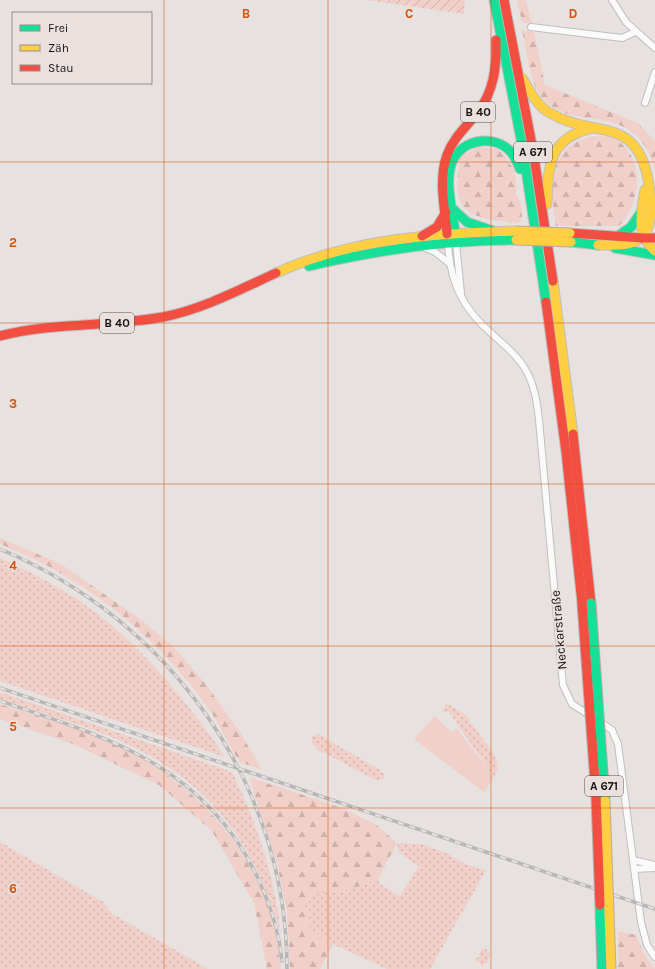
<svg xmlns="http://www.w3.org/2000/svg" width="655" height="969" font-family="Karla,sans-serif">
<defs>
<pattern id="grass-dots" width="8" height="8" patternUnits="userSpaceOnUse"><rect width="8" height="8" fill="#f0d0c9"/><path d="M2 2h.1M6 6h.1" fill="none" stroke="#cdb2ac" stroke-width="1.8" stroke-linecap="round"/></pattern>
<pattern id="forest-firs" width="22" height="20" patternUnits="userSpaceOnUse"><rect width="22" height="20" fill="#f0d0c9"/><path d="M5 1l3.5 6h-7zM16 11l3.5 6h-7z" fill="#cdb2ac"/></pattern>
<pattern id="garden-furrows" width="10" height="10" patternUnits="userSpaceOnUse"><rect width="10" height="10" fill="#f0d0c9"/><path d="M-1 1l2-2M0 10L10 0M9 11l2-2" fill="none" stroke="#cdb2ac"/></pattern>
</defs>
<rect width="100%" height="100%" fill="#e7e1e0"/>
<g fill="url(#grass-dots)">
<path d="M0,558C33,573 66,590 95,612C146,651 192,708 225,757L0,681Z"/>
<path d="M0,692L232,772C257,822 275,879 281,934C256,849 214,785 131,746C90,726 44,714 0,699Z"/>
<path d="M446,703L466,715L496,758L498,769L494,777L449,712L442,711Z"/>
<path d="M318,734L380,770L384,774V779L377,781L325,753L320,752L312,743V737Z"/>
<path d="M0,842L103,902L111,913L208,969H0Z"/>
<path d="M397,843L422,844L448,854L465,864L486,870L430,969H387L333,944L312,930L305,905L312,894L351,889L378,879L380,884L400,896L419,866L399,853Z"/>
<path d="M486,949L489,952L490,957L487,959L489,962L482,966L479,962L475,961V959L479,957L481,950Z"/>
</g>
<g fill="url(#forest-firs)">
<path d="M517,0H526L532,24L522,22Z"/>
<path d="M522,30L534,32L545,85L638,123L655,141V169C634,94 568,139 538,92C530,80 526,46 522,30Z"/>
<path d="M594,136C600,136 607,136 612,138C647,153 641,204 619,226H556C550,188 545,146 594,136Z"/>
<path d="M479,147L497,149L504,155L513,168L516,179V194L521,204L522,218L519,223C467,219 449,212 461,156Z"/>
<path d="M0,538L61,564L140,619L174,647L204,682L238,729L262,770L240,762C229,747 222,728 211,712C158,636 86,578 0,544Z"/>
<path d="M0,704C42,718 88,730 128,751C212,795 273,872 281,969H267L254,903L212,831L159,785L73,744L0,719Z"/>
<path d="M249,777L345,809L378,826L397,843L378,879L351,889L312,894L305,905L312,930L333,944L320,969H290L287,912L277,863Z"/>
<path d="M618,931L636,935L644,954L655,969H618Z"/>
</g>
<path fill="url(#garden-furrows)" d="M367,0H465L464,14Z"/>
<path fill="#f0d0c9" d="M435,716L452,733L456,728L494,777L484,792L414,739Z"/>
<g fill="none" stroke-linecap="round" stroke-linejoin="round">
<g stroke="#c2bebe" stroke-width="8">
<g id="street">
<path d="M612,0L626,22L655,48"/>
<path d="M531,27L622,38L635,32"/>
<path d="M645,103L655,72"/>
<path d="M448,243C450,282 462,308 492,334C503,344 516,354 524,367C534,383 537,401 539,420L563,685L572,704L591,716"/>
<path d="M456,243L461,293"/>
<path d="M423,247L435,252L450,264"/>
<path d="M599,721L612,730L618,744L641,922L647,945L655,957"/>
<path d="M633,860L655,865"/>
<path d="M634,869L655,868"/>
</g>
</g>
<g stroke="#c2bebe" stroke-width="11">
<g id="fast">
<path d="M494,0L523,150L546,302"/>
<path d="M454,210L467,222L493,231"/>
<path d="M455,233C453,211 444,183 452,162C461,140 492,134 509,150C515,155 517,162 520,169"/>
<path d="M618,236L631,227L640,214"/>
<path d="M571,242L598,245"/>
<path d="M615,248L655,255"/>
<path d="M309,266C377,250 446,240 516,240"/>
</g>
</g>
<g stroke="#c2bebe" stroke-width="11">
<g id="slow">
<path d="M522,78C530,91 537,106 550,113C596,140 638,113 649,185C651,199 653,216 647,230C639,248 615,245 598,245"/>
<path d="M645,190C641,213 635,234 655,251"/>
<path d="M547,204C548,165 549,137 593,128"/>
<path d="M276,273C351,239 434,233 515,231"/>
<path d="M553,281L573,434"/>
</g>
</g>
<g stroke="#c2bebe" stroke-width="11">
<g id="jam">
<path d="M504,0L533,150L553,281"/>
<path d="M570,233L642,238"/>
<path d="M447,234C445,208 438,180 447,155C453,138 467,126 477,113C494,92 497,66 496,40"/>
<path d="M422,236L437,227L446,212"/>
<path d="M642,238H655"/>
<path d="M546,302L566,452L582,603"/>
<path d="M0,336C53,322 109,327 163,317C203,309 239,290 276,273"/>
<path d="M573,434L591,603"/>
</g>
</g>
<use href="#street" stroke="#fbfafa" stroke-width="6"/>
<use href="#fast" stroke="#16e098" stroke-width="9"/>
<use href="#slow" stroke="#ffcf43" stroke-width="9"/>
<use href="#jam" stroke="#f24e42" stroke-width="9"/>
<g stroke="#b8b7b7" stroke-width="3.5">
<g id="rail">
<path d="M0,549C170,620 287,784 287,969"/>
<path d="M0,688L655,909"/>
<path d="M0,701C106,737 201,764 255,872C269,901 279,929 282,961"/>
</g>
</g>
<use href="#rail" stroke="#eae0dd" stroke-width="2" stroke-dasharray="6" stroke-linecap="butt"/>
<g stroke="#b8aaa7" stroke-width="11" stroke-linecap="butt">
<g id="fast-bridge">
<path d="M591,603L605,800"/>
<path d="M600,905L602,969"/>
</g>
</g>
<g stroke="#b8aaa7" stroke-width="11" stroke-linecap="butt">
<g id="slow-bridge">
<path d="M515,231L570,233"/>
<path d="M516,240L571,242"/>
<path d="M605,800L611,969"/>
</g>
</g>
<g stroke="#b8aaa7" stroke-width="11" stroke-linecap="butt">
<path id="jam-bridge" d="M582,603L596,796L600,905"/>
</g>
<use href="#fast-bridge" stroke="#16e098" stroke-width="9"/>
<use href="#slow-bridge" stroke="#ffcf43" stroke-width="9"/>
<use href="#jam-bridge" stroke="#f24e42" stroke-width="9"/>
</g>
<path fill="none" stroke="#d3520d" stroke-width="1" stroke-opacity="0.55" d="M164,0V969M328,0V969M491,0V969M0,162H655M0,323H655M0,484H655M0,646H655M0,808H655"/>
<g text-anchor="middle" stroke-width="3.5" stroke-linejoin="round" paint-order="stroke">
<g fill="#eae0dd" stroke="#56504f" stroke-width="1">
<rect x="461" y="102" width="34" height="20" rx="3"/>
<rect x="514" y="142" width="38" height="20" rx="3"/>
<rect x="100" y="313" width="34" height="20" rx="3"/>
<rect x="585" y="776" width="38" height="20" rx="3"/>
</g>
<g font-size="12" font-weight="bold" fill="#161312">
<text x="478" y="116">B 40</text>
<text x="533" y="156">A 671</text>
<text x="117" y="327">B 40</text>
<text x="604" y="790">A 671</text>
</g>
<g font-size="13" fill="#161312" stroke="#eae0dd">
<text transform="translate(558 630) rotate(-95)" y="5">Neckarstraße</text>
</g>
</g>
<g font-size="13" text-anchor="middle" font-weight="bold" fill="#d3520d" stroke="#eae0dd" stroke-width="3.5" stroke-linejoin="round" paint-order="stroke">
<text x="246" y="18">B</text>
<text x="409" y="18">C</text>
<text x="573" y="18">D</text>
<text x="13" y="247">2</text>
<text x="13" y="408">3</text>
<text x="13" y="570">4</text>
<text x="13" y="731">5</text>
<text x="13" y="893">6</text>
</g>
<rect x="12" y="12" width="140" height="72" fill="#eae0dd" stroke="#958e8c"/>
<rect x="20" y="25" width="20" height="6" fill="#16e098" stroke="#958e8c"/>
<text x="48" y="32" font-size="12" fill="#161312">Frei</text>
<rect x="20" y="45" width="20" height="6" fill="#ffcf43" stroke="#958e8c"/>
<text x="48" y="52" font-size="12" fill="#161312">Zäh</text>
<rect x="20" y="65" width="20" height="6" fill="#f24e42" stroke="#958e8c"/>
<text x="48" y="72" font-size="12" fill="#161312">Stau</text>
</svg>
